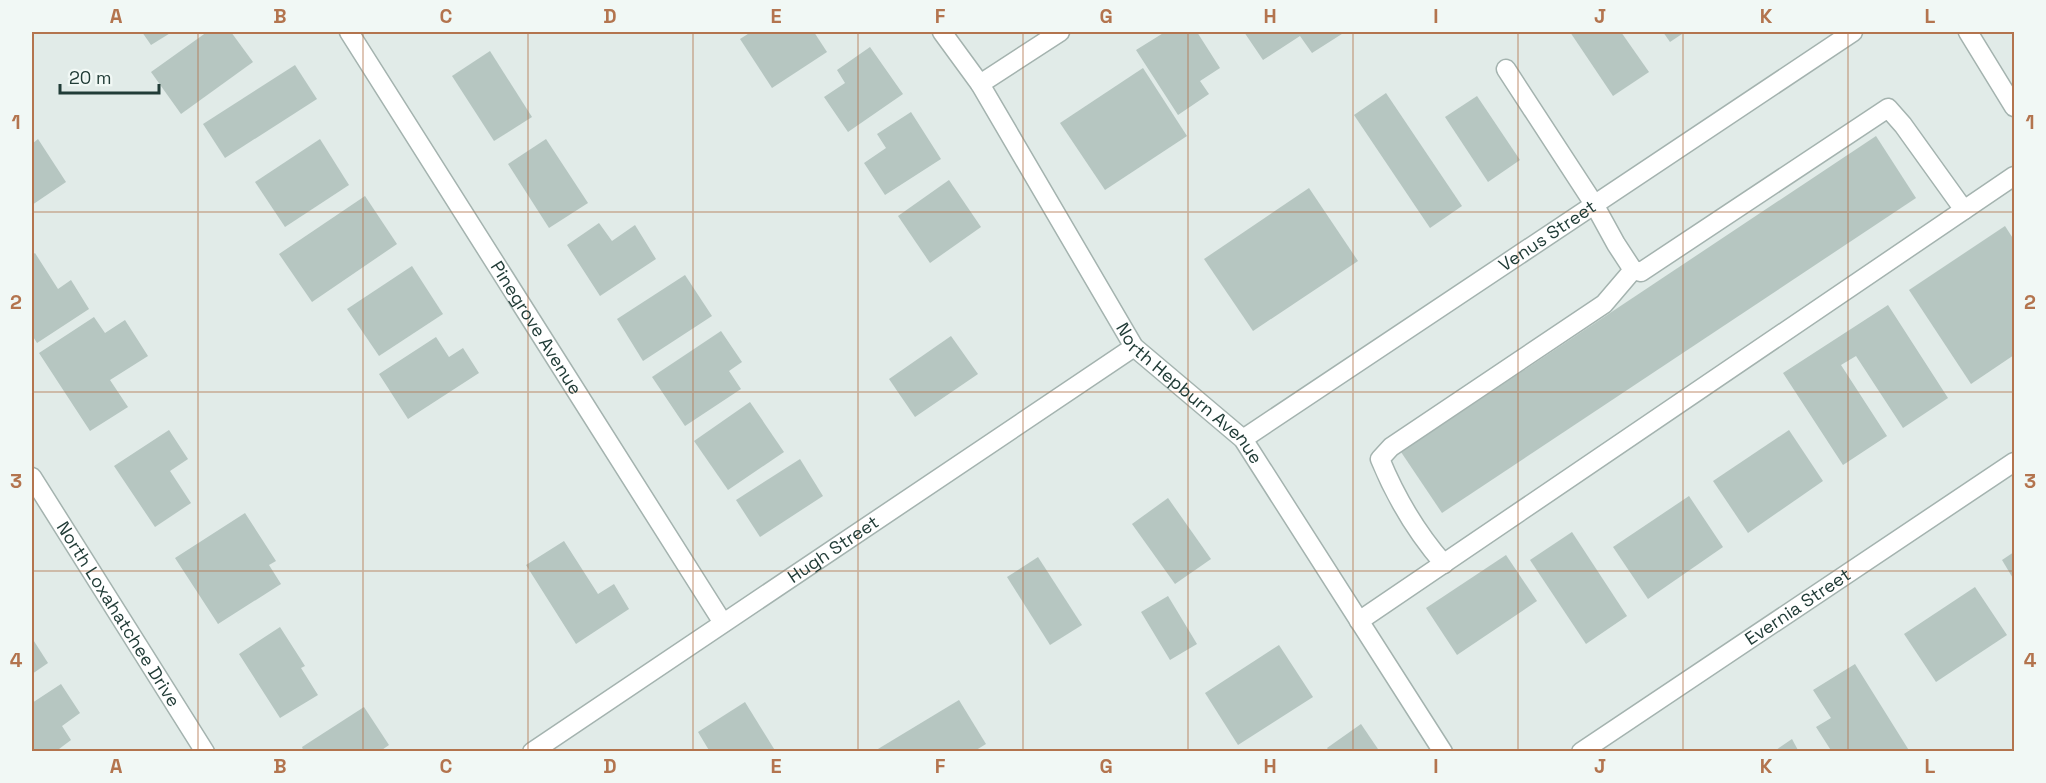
<svg xmlns="http://www.w3.org/2000/svg" width="2046" height="783" font-family="'Space Grotesk',sans-serif">
<rect width="100%" height="100%" fill="#e1ebe8"/>
<g fill="#b6c6c1">
<path d="M142,32H172L151,45Z"/>
<path d="M207,32H231L253,62L181,114L151,72Z"/>
<path d="M751,32H814L827,52L772,88L740,39Z"/>
<path d="M1165,32H1197L1220,68L1200,81L1209,94L1178,115L1136,50Z"/>
<path d="M1244,32H1345L1312,53L1300,36L1263,60Z"/>
<path d="M1570,32H1621L1649,72L1613,96Z"/>
<path d="M1663,32H1685L1670,42Z"/>
<path d="M870,47L903,94L848,132L824,97L845,83L837,70Z"/>
<path d="M490,51L532,117L494,141L452,76Z"/>
<path d="M295,65L317,99L225,158L203,124Z"/>
<path d="M1143,68L1187,136L1105,190L1060,123Z"/>
<path d="M1386,93L1462,206L1430,228L1354,115Z"/>
<path d="M1477,96L1520,160L1488,182L1445,117Z"/>
<path d="M911,112L941,159L885,195L864,163L886,148L877,134Z"/>
<path d="M1876,136L1916,198L1442,513L1401,452Z"/>
<path d="M38,139L66,182L32,205V144Z"/>
<path d="M320,139L349,185L285,227L255,182Z"/>
<path d="M546,139L588,203L549,228L508,164Z"/>
<path d="M949,180L981,227L930,263L898,216Z"/>
<path d="M1309,188L1358,261L1253,331L1204,259Z"/>
<path d="M365,196L397,244L312,302L279,254Z"/>
<path d="M599,223L612,241L635,225L656,259L600,296L567,245Z"/>
<path d="M2005,226L2014,240V355L1971,384L1909,290Z"/>
<path d="M35,253L58,289L71,280L89,309L37,343L32,335V255Z"/>
<path d="M412,266L443,314L379,356L347,309Z"/>
<path d="M685,275L712,316L643,361L617,319Z"/>
<path d="M1888,305L1948,398L1903,428L1856,356L1841,365L1887,436L1843,465L1783,373Z"/>
<path d="M94,317L105,333L125,320L148,356L110,380L128,407L90,431L39,353Z"/>
<path d="M721,331L742,362L729,371L741,389L685,426L652,377Z"/>
<path d="M951,336L978,374L915,417L889,379Z"/>
<path d="M436,337L449,357L463,348L479,373L408,419L379,374Z"/>
<path d="M750,402L784,452L728,490L694,441Z"/>
<path d="M169,430L188,459L170,471L191,503L155,527L114,466Z"/>
<path d="M1789,430L1823,481L1748,533L1713,481Z"/>
<path d="M800,459L823,496L760,537L736,500Z"/>
<path d="M1689,496L1723,547L1648,599L1613,547Z"/>
<path d="M1168,498L1211,559L1175,584L1132,524Z"/>
<path d="M245,513L276,561L269,565L281,584L218,624L175,558Z"/>
<path d="M1572,532L1627,616L1586,644L1530,560Z"/>
<path d="M564,541L598,594L614,584L629,609L576,644L526,565Z"/>
<path d="M2014,552V580L2002,560Z"/>
<path d="M1506,555L1537,601L1457,655L1426,608Z"/>
<path d="M1038,557L1082,625L1050,645L1007,577Z"/>
<path d="M1975,587L2007,635L1936,682L1904,634Z"/>
<path d="M1168,596L1197,644L1170,660L1141,612Z"/>
<path d="M280,627L305,666L301,668L318,695L280,718L239,654Z"/>
<path d="M32,638L48,663L32,674Z"/>
<path d="M1279,645L1313,697L1238,745L1205,693Z"/>
<path d="M1855,664L1910,752H1832L1816,727L1831,718L1813,690Z"/>
<path d="M61,684L80,713L62,726L71,740L55,752H32V703Z"/>
<path d="M959,700L986,744L973,752H873Z"/>
<path d="M745,702L776,752H710L698,732Z"/>
<path d="M364,707L389,745L379,752H304L302,747Z"/>
<path d="M1361,724L1380,752H1330L1327,748Z"/>
<path d="M1792,739L1799,752H1773Z"/>
</g>
<g fill="none" stroke-linecap="round" stroke-linejoin="round">
<g stroke="#a4b3af" stroke-width="21">
<g id="minor">
<path id="s1" d="M349,32L723,623"/>
<path id="s2" d="M942,32L980,84L1134,347L1243,439L1443,752"/>
<path d="M1968,32L2014,107"/>
<path d="M1506,69L1594,204L1616,244L1633,270"/>
<path d="M980,84L1060,32"/>
<path d="M1633,270L1641,272L1888,108L1903,125L1964,210"/>
<path id="s3" d="M1243,439L1853,32"/>
<path id="s4" d="M32,477L205,752"/>
<path d="M1444,564C1416,532 1396,498 1380,459L1391,447L1604,304L1633,270"/>
<path d="M1359,621L2014,176"/>
<path id="s5" d="M532,752L1134,347"/>
<path id="s6" d="M1581,752L2014,462"/>
</g>
</g>
<use href="#minor" stroke="#fff" stroke-width="18"/>
</g>
<path fill="none" stroke="#b3744e" stroke-width="1.5" stroke-opacity="0.55" d="M198,32V752M363,32V752M528,32V752M693,32V752M858,32V752M1023,32V752M1188,32V752M1353,32V752M1518,32V752M1683,32V752M1848,32V752M32,212H2014M32,392H2014M32,571H2014"/>
<g text-anchor="middle" stroke-width="5" stroke-linejoin="round" paint-order="stroke">
<g font-size="18" fill="#213c37" stroke="#f1f8f5">
<text dy="6" stroke="none"><textPath href="#s3" startOffset="366">Venus Street</textPath></text>
<text dy="6" stroke="none"><textPath href="#s1" startOffset="350">Pinegrove Avenue</textPath></text>
<text dy="6" stroke="none"><textPath href="#s2" startOffset="441">North Hepburn Avenue</textPath></text>
<text dy="6" stroke="none"><textPath href="#s5" startOffset="363">Hugh Street</textPath></text>
<text dy="6" stroke="none"><textPath href="#s6" startOffset="261">Evernia Street</textPath></text>
<text dy="6" stroke="none"><textPath href="#s4" startOffset="162">North Loxahatchee Drive</textPath></text>
</g>
</g>
<rect width="2046" height="783" fill="none" stroke="#f1f8f5" stroke-width="66"/>
<path d="M60 84v9h99v-9" fill="none" stroke="#213c37" stroke-width="3"/>
<text x="69" y="84" font-size="18" fill="#213c37" stroke="#f1f8f5" stroke-width="4.5" paint-order="stroke">20 m</text>
<rect x="33" y="33" width="1980" height="717" fill="none" stroke="#b3744e" stroke-width="2"/>
<g font-size="20" text-anchor="middle" font-weight="bold" fill="#b3744e">
<text x="116" y="23">A</text>
<text x="280" y="23">B</text>
<text x="446" y="23">C</text>
<text x="610" y="23">D</text>
<text x="776" y="23">E</text>
<text x="940" y="23">F</text>
<text x="1106" y="23">G</text>
<text x="1270" y="23">H</text>
<text x="1436" y="23">I</text>
<text x="1600" y="23">J</text>
<text x="1766" y="23">K</text>
<text x="1930" y="23">L</text>
<text x="16" y="129">1</text>
<text x="2030" y="129">1</text>
<text x="16" y="309">2</text>
<text x="2030" y="309">2</text>
<text x="16" y="488">3</text>
<text x="2030" y="488">3</text>
<text x="16" y="667">4</text>
<text x="2030" y="667">4</text>
<text x="116" y="773">A</text>
<text x="280" y="773">B</text>
<text x="446" y="773">C</text>
<text x="610" y="773">D</text>
<text x="776" y="773">E</text>
<text x="940" y="773">F</text>
<text x="1106" y="773">G</text>
<text x="1270" y="773">H</text>
<text x="1436" y="773">I</text>
<text x="1600" y="773">J</text>
<text x="1766" y="773">K</text>
<text x="1930" y="773">L</text>
</g>
</svg>
